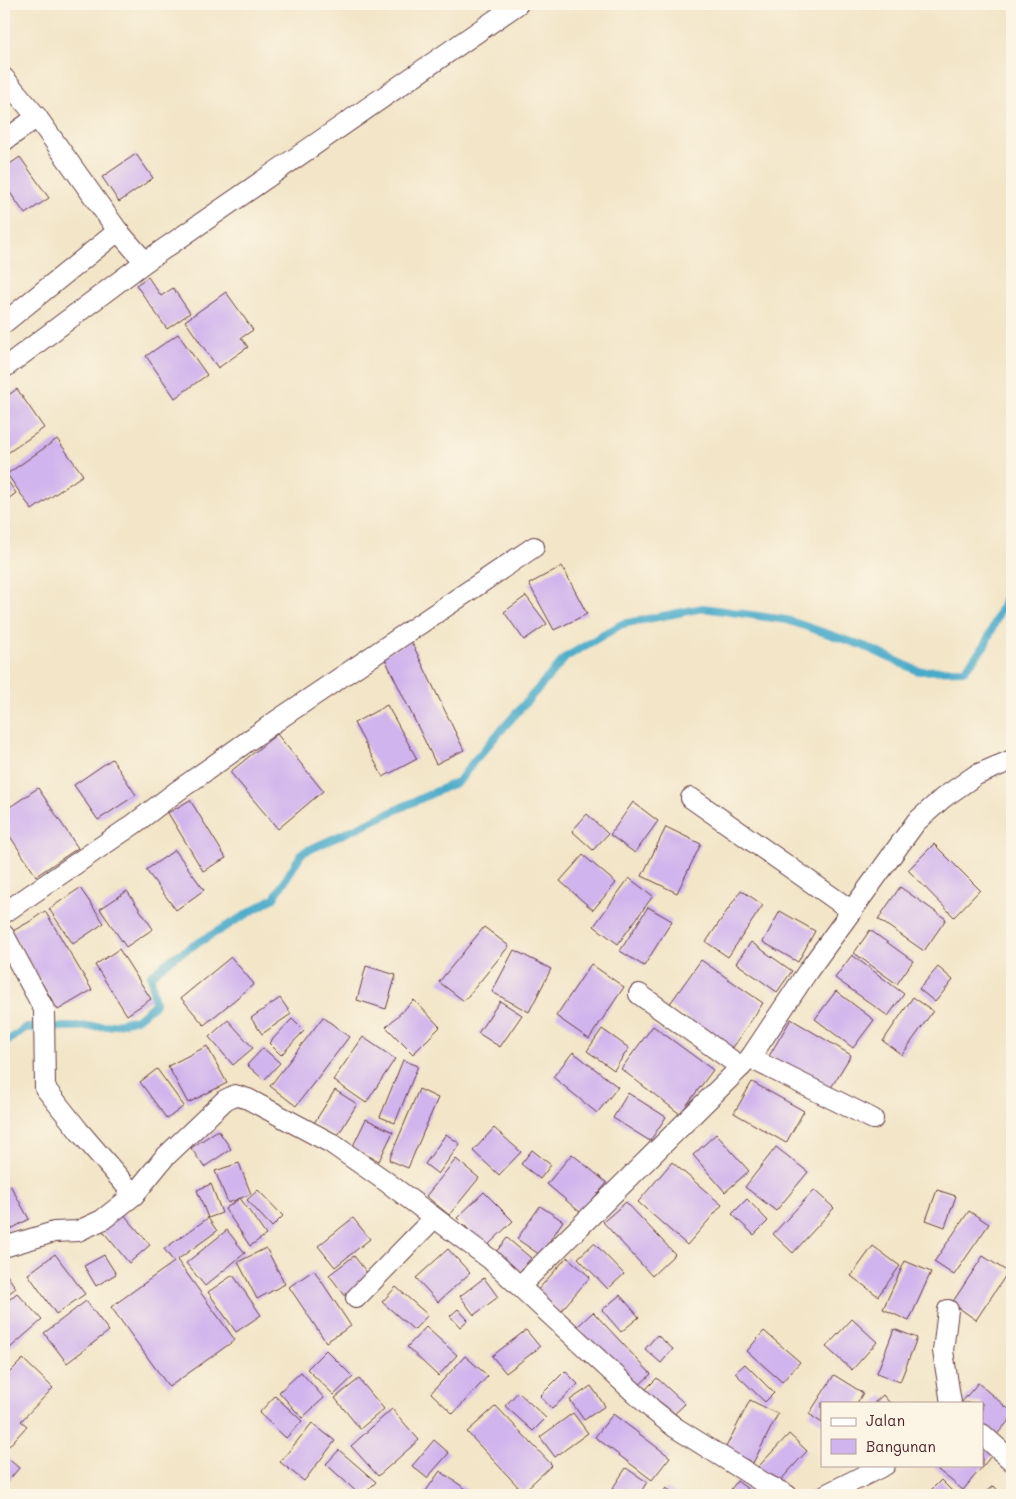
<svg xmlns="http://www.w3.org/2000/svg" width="1016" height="1499" font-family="Mali,sans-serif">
<rect width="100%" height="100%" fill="#fcf5e5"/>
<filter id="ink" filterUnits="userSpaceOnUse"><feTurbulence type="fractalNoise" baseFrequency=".02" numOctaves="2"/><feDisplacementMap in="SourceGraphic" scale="10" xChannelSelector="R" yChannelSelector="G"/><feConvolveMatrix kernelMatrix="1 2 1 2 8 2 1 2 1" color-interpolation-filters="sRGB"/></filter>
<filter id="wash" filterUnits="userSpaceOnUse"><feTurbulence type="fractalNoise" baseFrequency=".0096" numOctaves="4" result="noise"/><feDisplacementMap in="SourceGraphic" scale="20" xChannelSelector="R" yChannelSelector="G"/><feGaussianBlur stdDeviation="1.12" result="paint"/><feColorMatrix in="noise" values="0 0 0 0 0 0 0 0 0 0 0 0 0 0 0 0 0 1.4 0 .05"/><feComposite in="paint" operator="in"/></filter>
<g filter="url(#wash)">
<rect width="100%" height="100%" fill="#f2e5c8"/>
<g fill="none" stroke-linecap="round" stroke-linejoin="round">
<path stroke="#4aaac9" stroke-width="8" d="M4,1044L25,1028L108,1026L137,1019L155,1004L151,975L174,957L274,898L302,853L459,781L474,761L566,657L622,624L703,608L787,620L864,646L918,671L965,670L985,645L1012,583"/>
</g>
<g id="blocks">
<g fill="#d0b4ed">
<path d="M136,154L153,178L119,202L102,177Z"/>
<path d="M20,157L49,198L25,214L4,184V168Z"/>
<path d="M4,216L10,225L4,229Z"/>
<path d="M148,277L161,296L173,288L190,313L167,329L136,285Z"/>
<path d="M226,292L253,330L241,338L248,347L218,368L185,321Z"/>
<path d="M178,334L207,375L175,398L146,356Z"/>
<path d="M17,389L44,428L6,454L4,451V398Z"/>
<path d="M57,439L83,475L32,510L7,474Z"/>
<path d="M4,476L16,493L4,502Z"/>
<path d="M562,566L587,614L554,630L529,584Z"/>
<path d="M526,596L547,624L524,640L504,612Z"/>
<path d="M411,641L464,750L436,764L383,655Z"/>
<path d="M387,705L417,759L383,777L354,723Z"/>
<path d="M277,734L323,791L278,829L230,772Z"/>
<path d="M112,759L136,795L98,820L74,785Z"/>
<path d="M38,788L78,848L36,876L4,827V811Z"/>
<path d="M190,800L226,858L203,871L168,813Z"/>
<path d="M633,802L658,821L635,853L610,835Z"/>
<path d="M587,814L608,834L593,850L572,831Z"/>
<path d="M666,827L701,844L677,893L642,876Z"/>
<path d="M934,844L980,890L954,917L908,870Z"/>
<path d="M175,850L204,890L176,910L146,870Z"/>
<path d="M583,855L616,883L593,910L560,881Z"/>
<path d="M629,878L653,896L618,944L594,926Z"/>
<path d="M900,887L946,919L924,951L878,919Z"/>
<path d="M80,888L104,923L73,944L49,909Z"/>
<path d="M741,890L763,905L728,957L706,942Z"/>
<path d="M127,891L153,929L126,947L100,909Z"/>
<path d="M648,907L672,921L644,966L620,951Z"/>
<path d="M45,911L92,990L58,1010L11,932L29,922Z"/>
<path d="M780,911L815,931L798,962L763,942Z"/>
<path d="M484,927L509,946L464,1001L439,982Z"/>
<path d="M870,930L913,961L897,984L854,953Z"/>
<path d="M751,942L792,971L777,992L736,963Z"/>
<path d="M119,949L151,999L127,1015L95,965Z"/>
<path d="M514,950L551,969L529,1012L492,992Z"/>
<path d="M852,955L904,994L888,1016L835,978Z"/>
<path d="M231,957L254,984L204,1025L181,998Z"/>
<path d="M701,960L763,1003L732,1049L669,1005Z"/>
<path d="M591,964L624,987L589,1039L556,1016Z"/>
<path d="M366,966L396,975L386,1009L357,1000Z"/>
<path d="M938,967L953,980L935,1002L919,989Z"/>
<path d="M836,991L874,1020L853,1048L815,1019Z"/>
<path d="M913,997L933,1011L902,1055L883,1041Z"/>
<path d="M280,998L291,1014L262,1034L251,1018Z"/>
<path d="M414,1000L440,1027L413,1054L386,1027Z"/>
<path d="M500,1001L522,1015L500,1047L478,1033Z"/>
<path d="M323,1017L349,1037L296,1106L270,1086Z"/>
<path d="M292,1019L304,1031L281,1055L269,1043Z"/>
<path d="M791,1019L851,1055L829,1091L769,1056Z"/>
<path d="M228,1020L253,1048L233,1065L209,1037Z"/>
<path d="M653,1026L713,1070L680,1114L621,1069Z"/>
<path d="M602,1029L629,1048L614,1070L587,1051Z"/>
<path d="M363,1037L395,1059L366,1103L333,1080Z"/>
<path d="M207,1046L227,1083L188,1103L168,1066Z"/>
<path d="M263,1048L280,1063L264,1080L247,1065Z"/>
<path d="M573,1052L618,1087L597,1113L553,1077Z"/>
<path d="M403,1060L418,1066L395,1123L380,1117Z"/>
<path d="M157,1069L184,1106L167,1119L140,1082Z"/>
<path d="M752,1082L804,1111L786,1143L734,1113Z"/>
<path d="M419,1089L438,1098L408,1168L389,1160Z"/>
<path d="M335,1090L357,1104L337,1137L314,1123Z"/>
<path d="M628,1093L666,1117L650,1141L613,1118Z"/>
<path d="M366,1119L393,1132L379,1161L352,1148Z"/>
<path d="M494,1128L521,1152L499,1175L473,1151Z"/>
<path d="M218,1130L231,1149L204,1167L191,1148Z"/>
<path d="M446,1134L460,1144L438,1174L425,1164Z"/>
<path d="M716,1134L749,1171L725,1192L693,1155Z"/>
<path d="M776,1147L808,1172L776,1211L745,1187Z"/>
<path d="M532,1150L551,1165L540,1179L521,1164Z"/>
<path d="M572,1154L607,1183L581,1213L547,1184Z"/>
<path d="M456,1159L479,1178L449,1215L426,1196Z"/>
<path d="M672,1162L722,1205L687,1245L638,1202Z"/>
<path d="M239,1163L251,1194L228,1203L215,1171Z"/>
<path d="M211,1184L222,1213L208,1218L197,1190Z"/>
<path d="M10,1185L29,1219L4,1233V1188Z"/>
<path d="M258,1190L283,1216L272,1227L247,1200Z"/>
<path d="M814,1190L834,1208L793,1253L773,1234Z"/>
<path d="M937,1190L956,1196L945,1227L926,1220Z"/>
<path d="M484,1192L513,1221L486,1247L457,1218Z"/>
<path d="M240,1198L266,1235L250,1246L225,1209Z"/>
<path d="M747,1199L768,1221L754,1235L732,1214Z"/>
<path d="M626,1202L675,1254L652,1276L603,1222Z"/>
<path d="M540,1206L563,1221L540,1255L517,1239Z"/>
<path d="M969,1211L989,1224L954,1275L934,1262Z"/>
<path d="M122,1212L150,1245L129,1263L101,1229Z"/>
<path d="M208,1218L217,1231L177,1260L235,1340L169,1387L111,1307L174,1262L164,1249Z"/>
<path d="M353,1218L370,1239L335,1267L318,1246Z"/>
<path d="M227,1230L245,1253L205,1286L186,1263Z"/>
<path d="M507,1238L531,1258L516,1276L492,1257Z"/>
<path d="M594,1243L624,1274L608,1289L578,1258Z"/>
<path d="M873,1246L900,1266L878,1296L851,1276Z"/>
<path d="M266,1248L285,1284L257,1299L238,1262Z"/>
<path d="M448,1249L470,1273L438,1302L416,1278Z"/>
<path d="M55,1254L85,1294L56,1314L28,1274Z"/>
<path d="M104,1255L116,1274L96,1286L84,1266Z"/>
<path d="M354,1256L372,1279L347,1298L329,1275Z"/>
<path d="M983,1256L1008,1272L976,1320L952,1303Z"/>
<path d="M567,1257L590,1277L560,1312L536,1292Z"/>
<path d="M905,1261L931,1272L909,1321L883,1309Z"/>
<path d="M314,1270L351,1326L326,1342L289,1287Z"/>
<path d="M4,1271L16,1288L4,1297Z"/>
<path d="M233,1275L261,1315L236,1332L208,1292Z"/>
<path d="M484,1278L498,1297L474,1315L460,1296Z"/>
<path d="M396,1287L428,1315L414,1330L382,1302Z"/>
<path d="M17,1293L42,1320L10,1348L4,1341V1304Z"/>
<path d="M620,1295L639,1317L621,1332L602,1310Z"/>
<path d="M86,1301L109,1331L67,1363L44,1333Z"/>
<path d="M458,1309L468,1320L460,1327L450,1316Z"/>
<path d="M593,1312L651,1374L635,1389L577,1327Z"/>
<path d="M852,1319L877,1342L852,1370L826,1347Z"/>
<path d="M426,1327L457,1355L438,1376L407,1347Z"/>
<path d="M894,1329L917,1338L900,1382L877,1373Z"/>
<path d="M526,1330L540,1347L506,1373L492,1356Z"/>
<path d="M764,1331L800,1362L782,1382L747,1351Z"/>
<path d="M657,1335L673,1349L661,1363L645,1349Z"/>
<path d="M326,1350L353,1377L334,1395L307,1369Z"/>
<path d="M465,1356L488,1376L453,1414L431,1393Z"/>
<path d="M23,1359L53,1388L21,1421L27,1426L7,1448L4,1444V1378Z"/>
<path d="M745,1364L774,1393L765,1402L735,1373Z"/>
<path d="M565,1371L578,1384L552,1409L540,1396Z"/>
<path d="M301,1372L324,1398L302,1418L279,1392Z"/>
<path d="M834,1375L863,1393L857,1403H822V1423L809,1414Z"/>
<path d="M657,1378L685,1404L670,1418L643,1392Z"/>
<path d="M359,1379L384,1409L360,1429L335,1398Z"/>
<path d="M978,1383L1012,1412V1417L993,1439L982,1430V1403H961Z"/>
<path d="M591,1386L605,1406L584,1420L570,1400Z"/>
<path d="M518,1392L546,1418L533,1431L505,1406Z"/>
<path d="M883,1395L890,1403H874Z"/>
<path d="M275,1396L302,1421L286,1438L259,1413Z"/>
<path d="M750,1400L778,1414L753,1463L725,1449Z"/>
<path d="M496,1406L552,1465L523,1492L467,1432Z"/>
<path d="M392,1409L419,1440L378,1476L351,1446Z"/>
<path d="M573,1413L588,1433L555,1457L540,1437Z"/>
<path d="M613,1414L670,1457L652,1480L595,1437Z"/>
<path d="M312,1423L335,1441L304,1481L280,1462Z"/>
<path d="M789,1434L807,1451L777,1484L758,1467Z"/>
<path d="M982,1437L997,1449L963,1490L933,1466L982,1465Z"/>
<path d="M434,1440L449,1453L427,1478L412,1466Z"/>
<path d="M339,1450L376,1482L363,1495H360L326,1464Z"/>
<path d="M4,1455L19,1468L4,1486Z"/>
<path d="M626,1468L647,1482L639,1495H608Z"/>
<path d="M440,1471L473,1494V1495H423Z"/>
<path d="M941,1480L956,1495H926Z"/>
<path d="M737,1481L756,1495H727Z"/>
<path d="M994,1486L1002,1495H982Z"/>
<path d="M666,1488L677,1495H661Z"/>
</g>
</g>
</g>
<g filter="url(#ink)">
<use href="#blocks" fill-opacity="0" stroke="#633d43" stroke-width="1"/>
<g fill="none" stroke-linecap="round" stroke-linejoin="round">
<g stroke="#633d43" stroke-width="22">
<g id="street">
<path d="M4,78L37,117L118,231L145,262"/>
<path d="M4,141L37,117"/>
<path d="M4,323L118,231"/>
<path d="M4,368L145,262L518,4"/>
<path d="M691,798L852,911"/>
<path d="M4,913L134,824L176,792L279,719L534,547"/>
<path d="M4,935L44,1009L45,1088L79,1131L134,1195"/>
<path d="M639,994L741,1067"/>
<path d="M750,1058L873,1119"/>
<path d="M4,1247L54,1232L78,1231L102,1220L134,1195L164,1158L225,1100L235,1095L248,1099L331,1143L384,1180L490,1259L653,1410L676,1428L764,1483L787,1495"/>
<path d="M520,1286L750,1058L808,971L916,822L943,798L976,775L1012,760"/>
<path d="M356,1298L434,1218"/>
<path d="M948,1310L943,1351L951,1403"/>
<path d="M982,1434L1012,1461"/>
<path d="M825,1495L885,1465"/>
</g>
</g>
<use href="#street" stroke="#fff" stroke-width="20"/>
</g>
</g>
<rect width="1016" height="1499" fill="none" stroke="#fcf5e5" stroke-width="20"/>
<rect x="821" y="1402" width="162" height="65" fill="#fcf5e5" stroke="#b59f9b"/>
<rect x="831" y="1418" width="25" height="8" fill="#ffffff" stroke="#b59f9b"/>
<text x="866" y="1426" font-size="15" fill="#4a1f2b">Jalan</text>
<rect x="831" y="1439" width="25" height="15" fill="#d0b4ed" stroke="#b59f9b"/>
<text x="866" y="1452" font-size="15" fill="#4a1f2b">Bangunan</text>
</svg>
